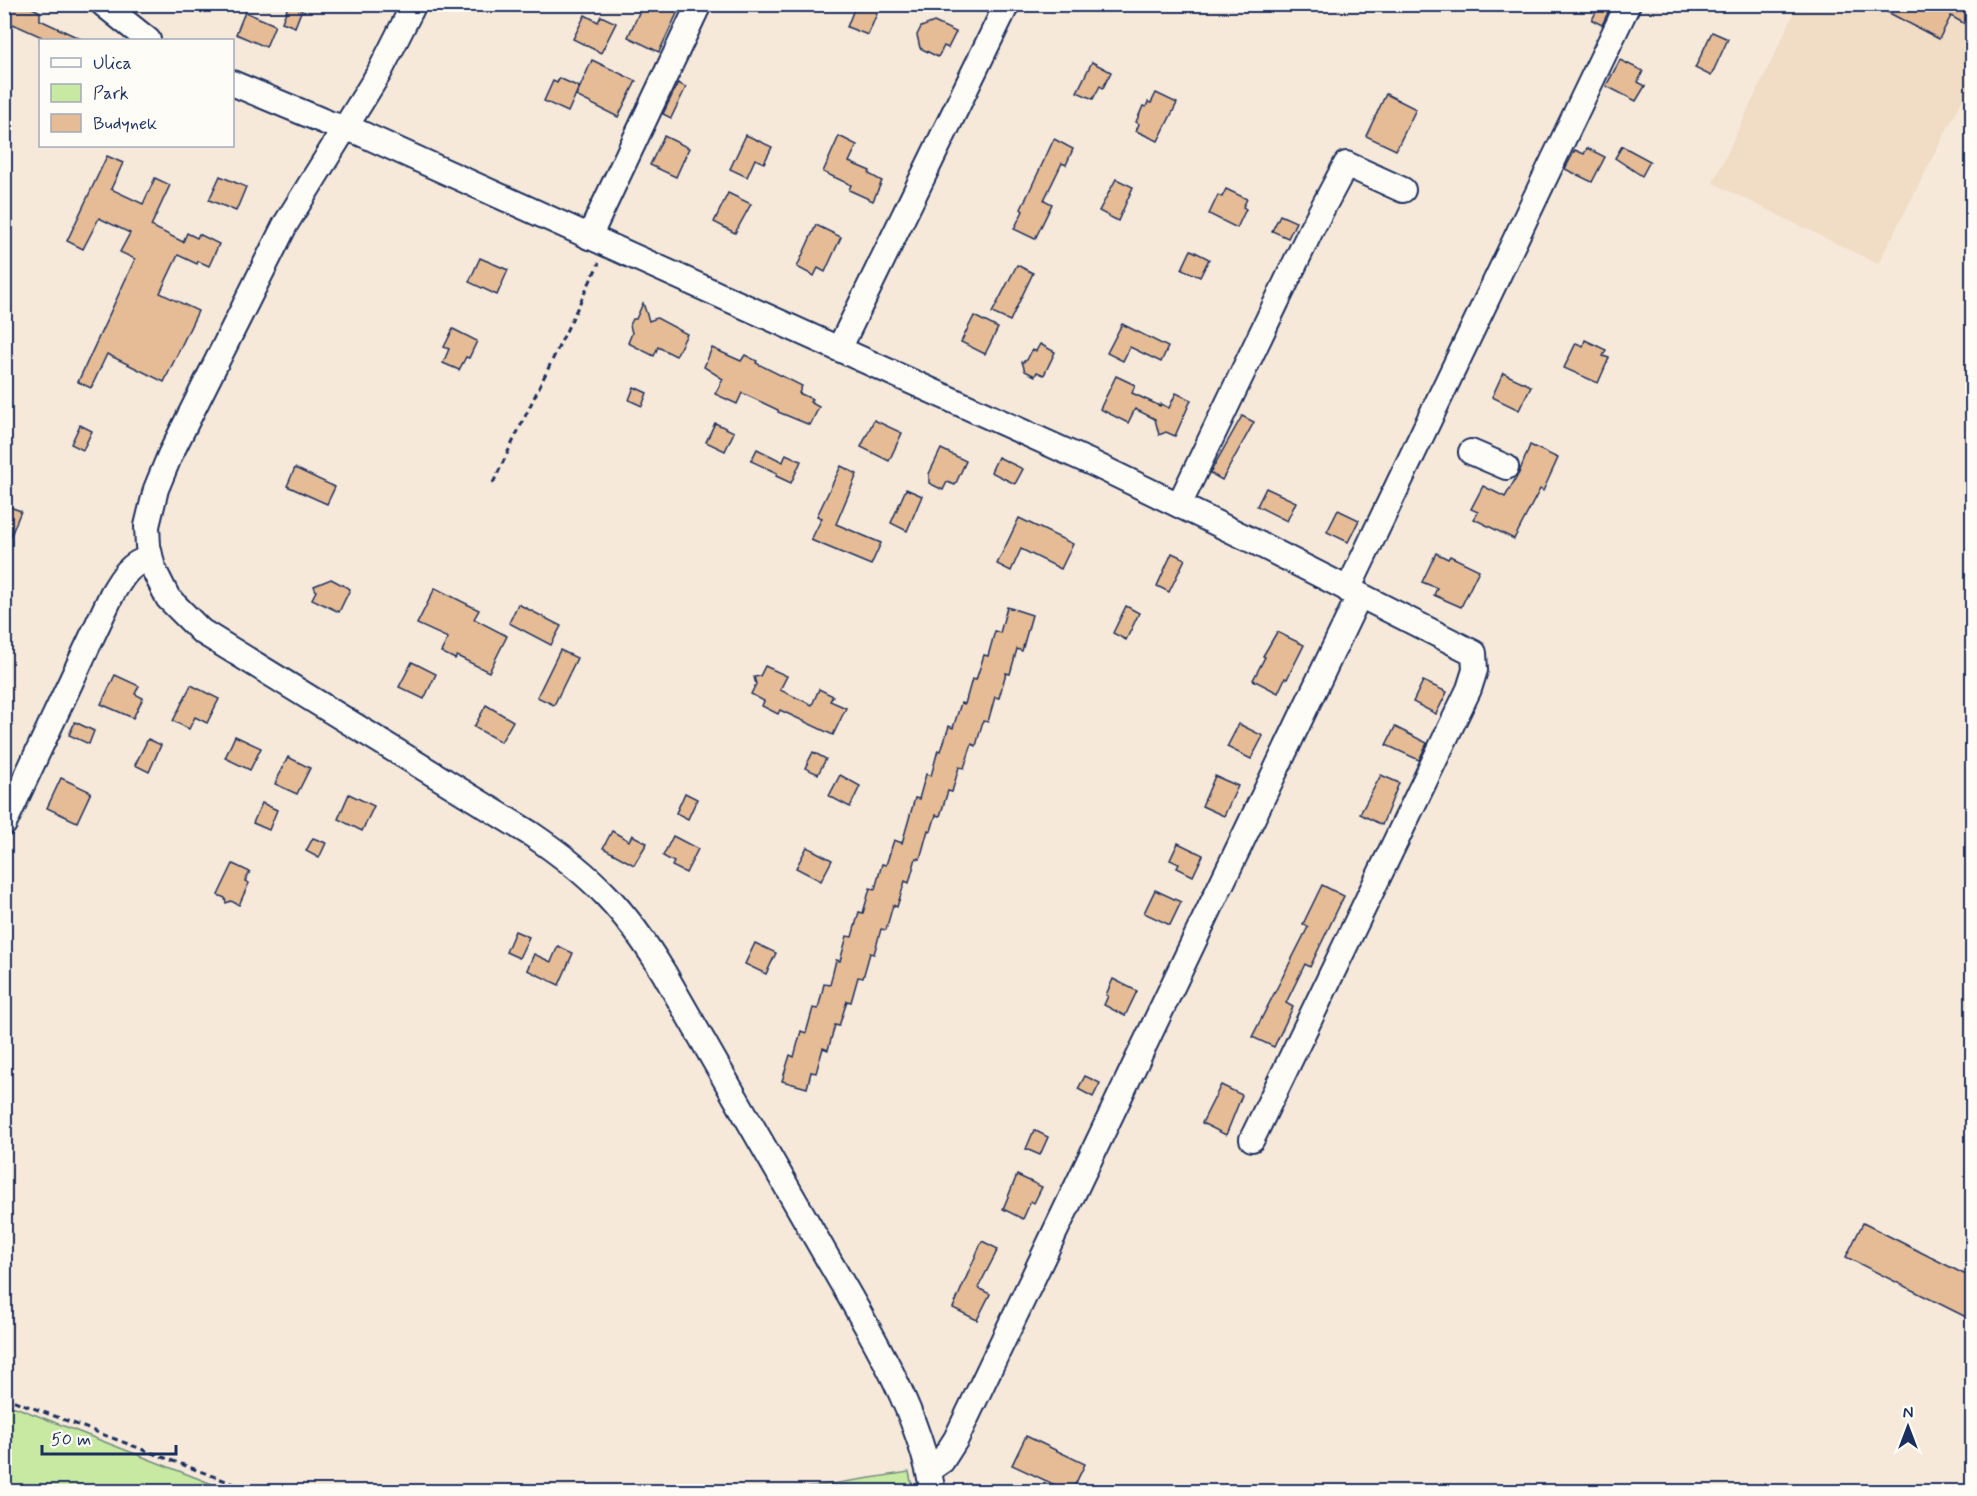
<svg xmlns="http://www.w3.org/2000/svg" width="1977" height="1496" font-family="Mynerve,sans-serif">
<rect width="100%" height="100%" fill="#f6e9da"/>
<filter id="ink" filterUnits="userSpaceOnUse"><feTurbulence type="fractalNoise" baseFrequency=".0167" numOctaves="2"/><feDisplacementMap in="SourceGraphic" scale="12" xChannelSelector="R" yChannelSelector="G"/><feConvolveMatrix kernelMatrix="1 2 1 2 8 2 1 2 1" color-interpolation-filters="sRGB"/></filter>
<g filter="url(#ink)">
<path fill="#f1dcc5" d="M1798,5H1972V81L1878,264L1713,183Z"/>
<g fill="#c8e9a2" stroke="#728c80" stroke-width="1.5">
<path d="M5,1404L18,1408L230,1491H5Z"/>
<path d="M909,1472L913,1491H786Z"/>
</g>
<g fill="#e5bc95" stroke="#1b2f5e" stroke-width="1.5">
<path d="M4,4H25L40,12V20L83,40H40L42,37L4,20Z"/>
<path d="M289,4H304L295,27L282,22Z"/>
<path d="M643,4H670L679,9L659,52L628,37Z"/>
<path d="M856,4H881L868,35L847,27Z"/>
<path d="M1600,4H1612L1602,25L1592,20Z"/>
<path d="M1872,4H1972V28L1951,16L1939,39Z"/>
<path d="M245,12L275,25L266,47L236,34Z"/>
<path d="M585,15L598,22L601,16L616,23L601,53L573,39Z"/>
<path d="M934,22L956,32L948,48L944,46L938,57L920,48L917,35L921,27Z"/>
<path d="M1712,32L1728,39L1711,76L1695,68Z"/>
<path d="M592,60L636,81L618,117L576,96Z"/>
<path d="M1620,60L1643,71L1638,82L1645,86L1636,101L1606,86Z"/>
<path d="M1092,62L1111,72L1103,88L1100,86L1093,99L1077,92Z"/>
<path d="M559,78L579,87L568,112L544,101L553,81L557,83Z"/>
<path d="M678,83L686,87L671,118L663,114Z"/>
<path d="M1156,93L1177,103L1158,141L1136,131L1139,124L1136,122L1143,106L1146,107L1148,102L1151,103Z"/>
<path d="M1386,94L1416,109L1396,150L1366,136Z"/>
<path d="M746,135L772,147L764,163L755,159L747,177L730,169Z"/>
<path d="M664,136L689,148L676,177L650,165Z"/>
<path d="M839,136L857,145L849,162L870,171L869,174L882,181L873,201L849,190L851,185L823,172Z"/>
<path d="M1054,139L1073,149L1066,165L1062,163L1044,200L1052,204L1035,239L1014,229L1023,211L1021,209Z"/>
<path d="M1622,146L1650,161L1642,176L1615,158Z"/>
<path d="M1587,148L1605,157L1592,182L1565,169L1575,150L1584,154Z"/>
<path d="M107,156L123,163L111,189L143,204L155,178L170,185L151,226L183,242L187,233L197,238L199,234L219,244L209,266L198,261L197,264L178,255L160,293L198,311L164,382L107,354L91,388L78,382L135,259L120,252L130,233L99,218L83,249L67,241Z"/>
<path d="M220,176L246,187L236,211L209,200Z"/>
<path d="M1116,179L1133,187L1118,221L1099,211Z"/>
<path d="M1226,189L1247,199L1243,207L1246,209L1237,228L1209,214L1218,195L1222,197Z"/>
<path d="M728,193L751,204L735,233L714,222Z"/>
<path d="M1280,215L1296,222L1288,238L1272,231Z"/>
<path d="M816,225L841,237L825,272L818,268L814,276L797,267Z"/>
<path d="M1191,250L1209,259L1200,277L1182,269Z"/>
<path d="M480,258L508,270L497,295L469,282Z"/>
<path d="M1017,265L1033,273L1010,321L992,313Z"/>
<path d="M643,303L649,321L657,318L687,334L676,356L658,347L654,356L628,343L632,333L630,325L633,319H636Z"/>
<path d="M974,316L998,328L985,354L961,342Z"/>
<path d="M1122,324L1168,347L1161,362L1130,347L1123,361L1107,353Z"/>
<path d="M453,329L477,341L469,358L466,357L459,370L443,363L449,349L444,347Z"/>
<path d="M1585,340L1606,350L1603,356L1609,358L1598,383L1564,368L1576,343L1583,346Z"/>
<path d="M1040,344L1055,352L1044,375L1037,372L1035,376L1025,371L1022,362L1027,360L1032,350L1036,351Z"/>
<path d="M712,348L741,361L745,355L757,361L756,363L802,386L799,393L812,399L810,402L819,407L810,425L778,412V410L742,393L737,404L715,394L723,379L704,367Z"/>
<path d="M1503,373L1531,386L1519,410L1492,397Z"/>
<path d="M1116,376L1135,385L1132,393L1160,406L1161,404L1169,408L1176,393L1191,400L1175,436L1166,432L1159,435L1155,419L1135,409L1128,423L1100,409Z"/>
<path d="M634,387L647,393L642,406L629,400Z"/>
<path d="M1242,416L1254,422L1222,480L1210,473Z"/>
<path d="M874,420L902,433L889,461L861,447Z"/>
<path d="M715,423L734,432L725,451L706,442Z"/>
<path d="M80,425L92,431L83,450L71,444Z"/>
<path d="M1530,445L1558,458L1543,491L1540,489L1514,539L1474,519L1478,512L1471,509L1483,486L1505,497L1519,473Z"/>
<path d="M757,449L783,462L786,454L801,461L791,483L776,476L777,473L751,461Z"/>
<path d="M941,449L966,461L955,485L947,482L943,490L929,483V474Z"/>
<path d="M998,457L1023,469L1015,484L991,472Z"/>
<path d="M841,466L857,474L836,524L881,543L871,565L811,540L822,518L817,516Z"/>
<path d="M295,468L335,487L327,504L287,486Z"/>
<path d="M1266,488L1296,502L1287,521L1257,506Z"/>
<path d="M906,489L922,496L907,531L891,523Z"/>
<path d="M4,505L21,511L5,550H4Z"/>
<path d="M1338,510L1359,520L1348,542L1327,532Z"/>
<path d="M1019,518L1073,544L1061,569L1021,549L1011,571L997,564Z"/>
<path d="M1172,553L1185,559L1169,592L1157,586Z"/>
<path d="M1436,553L1448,559L1450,556L1479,570L1461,607L1434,595L1437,588L1422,582Z"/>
<path d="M331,579L350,589L339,612L312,599L316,591L314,586Z"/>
<path d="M435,588L479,610L474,619L507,636L489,672L457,656L455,659L441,652L448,638L417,624Z"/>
<path d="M518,604L561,626L551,645L509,623Z"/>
<path d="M1126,606L1139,613L1126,640L1113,633Z"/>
<path d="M1007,607L1032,615L1022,651L1017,649L1010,674L1006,673L999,698L995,697L988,722L983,721L976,746L972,744L964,768L959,767L952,792L948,791L940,816L936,815L931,831L928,830L920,859L916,858L909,883L905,881L897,907L893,905L886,930L881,929L874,954L870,953L863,978L858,977L851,1002L847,1001L839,1026L835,1025L828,1050L823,1048L816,1073L811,1072L807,1088L782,1081L790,1055L794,1057L801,1031L806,1033L813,1008L818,1009L824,984L830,985L836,960L840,961L847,936L852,937L859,912L863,913L870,888L875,889L882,864L886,865L894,840L902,843L915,798L919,799L926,774L931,776L938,750L941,751L949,726L953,728L961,703L965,704L972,679L976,680L984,655L988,656L995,631L1000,633Z"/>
<path d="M1277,632L1304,645L1287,679L1285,678L1278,693L1253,680L1265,657L1263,656Z"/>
<path d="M560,650L577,658L554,705L537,697Z"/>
<path d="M412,662L436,674L424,699L399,687Z"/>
<path d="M765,666L787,676L780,690L812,705L819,689L833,696L830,701L846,708L833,735L780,710L778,714L762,706L764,701L751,694L756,684L754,677L760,676Z"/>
<path d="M115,675L139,686L135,694L143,698L133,718L101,704Z"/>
<path d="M1423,681L1447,692L1436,714L1413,702Z"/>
<path d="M191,685L219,699L207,723L195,717L189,729L173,721Z"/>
<path d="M486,705L513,721L501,742L474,727Z"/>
<path d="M75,722L94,731L89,744L69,735Z"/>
<path d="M1239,724L1263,736L1251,759L1227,747Z"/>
<path d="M1395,727L1427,743L1419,760L1386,745Z"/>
<path d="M235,736L261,748L250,770L225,758Z"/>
<path d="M148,739L161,745L149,772L135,765Z"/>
<path d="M813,752L826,759L818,774L805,768Z"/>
<path d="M288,757L310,768L297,794L275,784Z"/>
<path d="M840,775L860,786L850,807L829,796Z"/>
<path d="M1381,775L1399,783L1382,825L1360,814Z"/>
<path d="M1215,776L1238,786L1224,816L1202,806Z"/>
<path d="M61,778L91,792L77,822L47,808Z"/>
<path d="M685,793L697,799L688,819L676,813Z"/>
<path d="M349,794L374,806L362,831L338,819Z"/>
<path d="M262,803L277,810L269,830L253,823Z"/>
<path d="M612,831L629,841L632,835L647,843L634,865L603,848Z"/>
<path d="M673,836L698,849L686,873L672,866L674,862L663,856Z"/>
<path d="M313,838L326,843L319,858L306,851Z"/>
<path d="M1178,843L1203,855L1193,876L1177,868L1179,864L1170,860Z"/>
<path d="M807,847L832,860L821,881L796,868Z"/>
<path d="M233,864L250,872L245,881L249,883L239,905L231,901L226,903L225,898L218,895Z"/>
<path d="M1322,885L1344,896L1310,967L1305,964L1286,1003L1293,1007L1274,1047L1252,1037L1308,927L1303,924Z"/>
<path d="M1155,890L1181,902L1170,925L1144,913Z"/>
<path d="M515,931L529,937L519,958L506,952Z"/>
<path d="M755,943L776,953L766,974L745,964Z"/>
<path d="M558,946L573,953L559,985L527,970L534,954L551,962Z"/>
<path d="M1113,979L1137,991L1125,1016L1104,1005L1108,996L1106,995Z"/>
<path d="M1085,1076L1100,1083L1093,1097L1078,1089Z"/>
<path d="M1221,1085L1242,1095L1226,1135L1202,1123Z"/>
<path d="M1034,1130L1048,1137L1040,1155L1026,1149Z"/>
<path d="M1017,1175L1042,1187L1034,1203L1031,1201L1023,1219L1003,1209Z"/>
<path d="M1863,1223L1972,1278V1320L1846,1257Z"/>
<path d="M982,1241L998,1249L978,1288L990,1294L977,1320L953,1308Z"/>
<path d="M1026,1436L1085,1464L1072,1491H1068L1012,1465Z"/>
</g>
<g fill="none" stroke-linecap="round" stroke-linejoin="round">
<g stroke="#1b2f5e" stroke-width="28">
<g id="minor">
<path d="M103,4L148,40"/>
<path d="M414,4L379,73L285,225L170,455L156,489L147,526L148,546L153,568L168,598L201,631L531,834C593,876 625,909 664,973C716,1064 768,1155 820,1245C865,1324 916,1401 933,1492"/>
<path d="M232,83L328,123L360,133L1094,464L1255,542L1474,653L1475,670L1469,689L1252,1139"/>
<path d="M589,237L699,4"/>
<path d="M839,349L1007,4"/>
<path d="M1471,452L1506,467"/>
<path d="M1179,505L1312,228L1346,164L1403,190"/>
<path d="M1349,591L1353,579L1628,4"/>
<path d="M4,824L112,594C122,577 130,563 150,558"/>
<path d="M929,1470L942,1461L956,1439L1359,596"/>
</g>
</g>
<g stroke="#1b2f5e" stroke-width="3" stroke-dasharray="6 4.5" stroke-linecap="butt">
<path d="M493,483L599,263"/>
<path d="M4,1397L255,1492"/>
</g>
<use href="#minor" stroke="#fdfcf7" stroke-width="24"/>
</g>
</g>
<rect width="1977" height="1496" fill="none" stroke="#fdfcf7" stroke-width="24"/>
<rect x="12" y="12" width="1953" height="1472" fill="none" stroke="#1b2f5e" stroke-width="2" filter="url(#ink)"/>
<rect x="39" y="39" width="195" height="108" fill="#fdfcf7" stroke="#a3aaba" stroke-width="1.5"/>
<rect x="51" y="58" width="30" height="9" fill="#fdfcf7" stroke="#a3aaba" stroke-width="1.5"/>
<text x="93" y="69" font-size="18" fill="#1b2f5e">Ulica</text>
<rect x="51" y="84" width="30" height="18" fill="#c8e9a2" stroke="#a3aaba" stroke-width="1.5"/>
<text x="93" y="99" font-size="18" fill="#1b2f5e">Park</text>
<rect x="51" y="114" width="30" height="18" fill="#e5bc95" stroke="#a3aaba" stroke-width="1.5"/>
<text x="93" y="129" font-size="18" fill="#1b2f5e">Budynek</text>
<g transform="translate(1908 1427)" stroke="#fdfcf7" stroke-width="4.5" paint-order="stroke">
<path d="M0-4.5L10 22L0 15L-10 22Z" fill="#1b2f5e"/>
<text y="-9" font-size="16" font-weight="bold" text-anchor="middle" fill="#1b2f5e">N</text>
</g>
<path d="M42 1445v9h134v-9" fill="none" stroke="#1b2f5e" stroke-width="3"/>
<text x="51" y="1445" font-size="18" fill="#1b2f5e" stroke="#fdfcf7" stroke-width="4.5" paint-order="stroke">50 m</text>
</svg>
